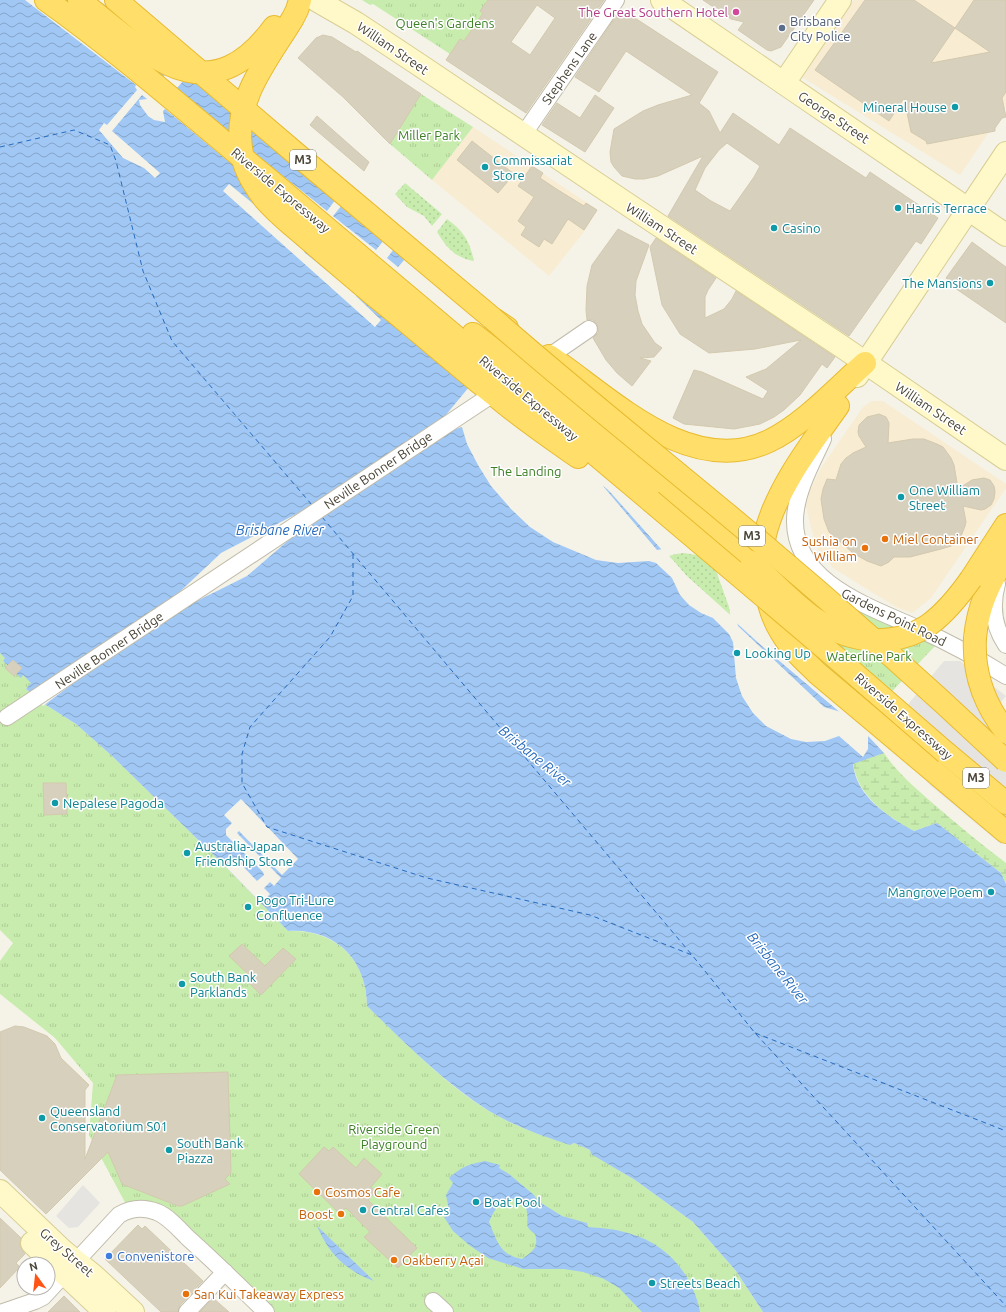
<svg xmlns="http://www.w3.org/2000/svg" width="1006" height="1312" font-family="Ubuntu,sans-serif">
<defs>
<pattern id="grass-dots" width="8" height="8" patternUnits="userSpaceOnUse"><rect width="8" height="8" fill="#c8ecae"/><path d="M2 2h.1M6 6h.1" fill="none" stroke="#adcc96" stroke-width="1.8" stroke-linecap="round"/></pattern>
<pattern id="wetland-marsh" width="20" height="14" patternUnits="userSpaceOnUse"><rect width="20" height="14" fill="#c8ecae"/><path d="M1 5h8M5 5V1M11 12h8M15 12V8" fill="none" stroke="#adcc96"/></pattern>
<pattern id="park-tufts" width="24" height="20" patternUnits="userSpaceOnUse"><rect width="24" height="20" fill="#c8ecae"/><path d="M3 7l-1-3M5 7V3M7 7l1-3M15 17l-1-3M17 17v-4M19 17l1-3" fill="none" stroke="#adcc96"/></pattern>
<pattern id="water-waves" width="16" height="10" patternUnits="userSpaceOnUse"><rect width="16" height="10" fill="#a1c8f5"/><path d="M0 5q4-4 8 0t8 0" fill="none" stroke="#85a4c7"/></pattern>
</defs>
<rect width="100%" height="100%" fill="#f5f3e8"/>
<g fill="#f8ecd2">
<path d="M854,0H1006V107L960,175L800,76Z"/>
<path d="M473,127L598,210L584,232L549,276L432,180Z"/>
<path d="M872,401H883L1006,484V488L931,598L912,613L896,607L833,568L817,548L811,528L806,506L810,490L821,468L863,407Z"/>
</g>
<g fill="url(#grass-dots)">
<path d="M405,183L442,214L432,226L424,216L407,207L395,194Z"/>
<path d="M447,219C464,232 469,240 474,261C455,258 446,247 437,232Z"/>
<path d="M684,553L702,556L714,565L729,607L732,626L665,557L676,554Z"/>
</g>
<path fill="url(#wetland-marsh)" d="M884,753C898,774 918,790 936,806C959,826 982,845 1006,863V884L1001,873L937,823L914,831C888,817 857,796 853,763Z"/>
<g fill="url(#park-tufts)">
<path d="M362,0H488L481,11L483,13L464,41L460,39L450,54L373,4L370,5Z"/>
<path d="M421,94L473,127L432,180L390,144Z"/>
<path d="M771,564L835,594L935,646L882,702L861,704L803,647Z"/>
<path d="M0,653L6,658L3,661L16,673L23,675L32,683L26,689L46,705L76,724L112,756L226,867L288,931C335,929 367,959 367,1006C406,1043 443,1083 489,1111C514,1126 542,1136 570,1144L574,1143L590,1150L592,1154L635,1180L693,1222L736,1271L763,1312H266L163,1215L129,1210L89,1135L93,1083L55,1038L0,994V961L13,943L0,930Z"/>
</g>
<g fill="#e6e4e0">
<path d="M944,661H960L1006,696L998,705L1006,718V837L1001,844L930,785L885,732Z"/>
<path d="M83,1185L100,1203L78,1227L69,1228L56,1216Z"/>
</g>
<g fill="url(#water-waves)" fill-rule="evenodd">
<path d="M0,0H109L455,297L553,435L611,493L686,577L763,647L869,737L884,753L853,764C856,796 888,817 914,831L937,823L1001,873L1006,884V1312H763L736,1271L693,1222L635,1180L591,1154L590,1150L574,1143L570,1145C542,1136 514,1126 489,1111C443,1082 405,1043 367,1006C367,960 335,928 288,931L226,867L112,756L76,724L46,705L26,689L31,683L23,675L21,678L3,661L5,658L0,653Z"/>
<path d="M485,1161L500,1165L499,1168L509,1174L534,1195L538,1201L562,1216L587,1223L588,1227C602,1228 615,1229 628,1233C666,1243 693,1274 700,1312H642L619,1288L604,1279L583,1272L564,1269H523L488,1258L469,1245L453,1231L444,1217L450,1215L446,1195L453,1183L449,1178C461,1167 469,1164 485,1161ZM516,1198L525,1203C525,1206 527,1210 527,1213C529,1224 523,1226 535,1234C539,1248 533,1251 522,1259C518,1258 513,1257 510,1255C498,1249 494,1233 489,1222C496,1207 499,1201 516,1198Z"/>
<path d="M317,1226L374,1281C346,1271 328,1253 317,1226Z"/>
</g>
<g fill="#f5f3e8" fill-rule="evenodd">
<path d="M25,0H63L161,77L170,73L129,47L68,0H91L154,47L122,18L98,0H112L456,296L517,377L555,433L611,491L603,486L657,550L663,549L687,576L737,621L738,626L824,707L841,712L868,735V749L863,757L839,736L825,741L806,742L791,739L766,726L753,713L742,696L736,678L733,642L729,634L713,618L701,613L689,605L680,595L672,578L656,563L649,561L618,563L596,560L553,542L530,527L511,509L491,486L478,465L467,444L462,427L452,430L312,520L247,576L177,611L88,672L43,706L28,693L81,663L170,601L221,553L304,510L446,418L445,416L469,387L359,293L356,296L381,320L375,327L223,191L229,184L256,206L298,246L300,244L234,166L165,109L163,111L165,122L154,120L148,116L140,105L139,100L147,99L142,95L112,131L160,173L155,178L144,168L123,158L99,130L104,123L107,125L137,90L135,87L136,85ZM186,78L192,79L232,112L229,131L176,89ZM248,126L336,199L327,211L249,149ZM342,205L384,240L376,250L333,216ZM306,249L348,285L347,287L304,252ZM394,249L405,259L398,267L387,258Z"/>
<path d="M241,799L298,859L282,875L239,831L237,833L281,878L274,886L270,882L264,888L270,894L261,903L226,867L235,858L257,881L264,875L263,872L226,835V829L232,823L224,815Z"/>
</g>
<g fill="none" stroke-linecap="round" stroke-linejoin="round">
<g stroke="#276bbd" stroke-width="1" stroke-dasharray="5 4" stroke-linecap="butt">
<path d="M0,147L74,130L110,145L116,161L143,271L172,341L312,505"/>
<path d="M322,517L692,955L755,1033L1006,1306"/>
<path d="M353,554V596L330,637L250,727L242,754V783L267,827L427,878L590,915L692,955"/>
<path d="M755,1033L1006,1131"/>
</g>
</g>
<g fill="#d7d0bc" stroke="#d3c9af" fill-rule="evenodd">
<path d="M488,0H604L526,113L446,60L460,39L464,41L483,13L480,11ZM537,5L555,18L530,55L511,42Z"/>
<path d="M703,0H814L781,47L771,51L767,50L738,30L744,22L731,19Z"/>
<path d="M865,0H914L955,28L974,0H1006V92L1002,98L1006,117L1002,118L995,128V131L927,144L926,141L911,132L904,98L889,121L815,70ZM955,28L990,52L931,63Z"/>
<path d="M621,9L718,72L699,103L709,111L720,133L733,113L779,145L790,128L866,178L870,172L938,218L921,244L916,241L849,336L668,216L703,156L658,176L644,179H635L622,176L614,167L611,162L610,152L614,129L643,111L658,105L692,95L626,51L599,92L575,77ZM727,143L760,166L754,177L730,211L711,201L695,190L705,168L719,150Z"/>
<path d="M323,35L332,37L356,52L357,51L421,94L390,144L343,97L298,58L316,38Z"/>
<path d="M595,95L614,108L585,152L542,125L557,103L580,118Z"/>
<path d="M317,116L369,162L364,171L310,125Z"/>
<path d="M472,141L514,174L498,193L457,160Z"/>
<path d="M532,166L543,173L540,178L558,190L584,206L586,203L597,210L584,230L568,219L552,244L544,239L539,247L521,235L526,227L518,221L534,197L518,186Z"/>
<path d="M618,229L649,245L636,281L635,295L638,311L642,324L655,343L662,348L654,357L640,358L651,361L632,386L617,373L606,360L593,338L598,333V328L597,324L593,320H587L586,310L587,286L592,265Z"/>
<path d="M656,238L716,278L708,290L705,297V318L724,309L732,299L736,291L835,357L827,368L822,364L800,395L784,410L774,417L760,424L734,429L684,424L673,418L694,370L702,372L763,399L768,391L746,377L766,369L801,340L755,349L709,353L680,334L662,305L650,247Z"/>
<path d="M972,242L1006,267V323L949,284L950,281L946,278Z"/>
<path d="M879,414L886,417L889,423L888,443L913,439H924L937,444L943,447L951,458L954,465L958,489L972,480L984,478L990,480L994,486L995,492L994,499L991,505L985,509L981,510L963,506L966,522L965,526L960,539L957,542L951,546L941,549L910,557H894L889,562L881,566L867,561L853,553L829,532L824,519L821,499L823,489L827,479L836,480L841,464L846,458L853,453L866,447L859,436L858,432L859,425L867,417Z"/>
<path d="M13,660L22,668L14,676L5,668Z"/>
<path d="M43,783H66L67,814L44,815Z"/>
<path d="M242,944L265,966L283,948L296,959L261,995L249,983L253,979L229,956Z"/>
<path d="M15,1026L24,1027L47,1036L55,1044L61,1058L89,1085L85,1090V1159L117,1075L228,1072L231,1173L225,1179L230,1184L182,1206H178L122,1184L108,1152L46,1214L0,1170V1032Z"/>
<path d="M324,1147L329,1151L333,1147L356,1168L364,1158L382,1174L371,1187L376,1192L368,1200L417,1248L398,1268L364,1237L370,1232L346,1208L339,1213L299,1174Z"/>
<path d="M0,1218L21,1238L20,1246L25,1254L16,1263L20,1267L0,1288Z"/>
<path d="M138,1225L142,1229L145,1226L203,1281L180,1305L178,1312H161L105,1259Z"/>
<path d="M64,1296L80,1312H48Z"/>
<path d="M213,1298L229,1312H200Z"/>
</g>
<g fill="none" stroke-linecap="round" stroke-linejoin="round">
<g stroke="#c1bcaa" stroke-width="18">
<g id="street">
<path d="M523,135L616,0"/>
<path d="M541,362L589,329"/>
<path d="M823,439C812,463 796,491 795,519C793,584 874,608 921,630C950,643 979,659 1006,676"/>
<path d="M997,584C991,606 993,626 1006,645"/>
<path d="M7,717L502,388"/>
<path d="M433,1301L445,1312"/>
<path d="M3,1312L35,1301L43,1297L119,1215C131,1208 144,1207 157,1212C169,1217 179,1229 188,1238C215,1262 240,1287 266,1312"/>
<path d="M187,1312L225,1272"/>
</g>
</g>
<g stroke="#d8ce95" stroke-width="24">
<g id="secondary">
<path d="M316,0L356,23L418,64L633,208L841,346L1006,459"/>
<path d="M662,0L1006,235"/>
<path d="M784,83L840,0"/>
<path d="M857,376L1006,153"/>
<path d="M0,1191L62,1250L93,1275L133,1312"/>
<path d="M32,1243L105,1312"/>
</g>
</g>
<g stroke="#e8ba2f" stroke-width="24">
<g id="highway">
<path d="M46,0C123,55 194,118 267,178C396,285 523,394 651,501"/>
<path d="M79,0C144,50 206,120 274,27"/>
<path d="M116,0L307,163L492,318L507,328"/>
<path d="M300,0L297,10L293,18C269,58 234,98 241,148C243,167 252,182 263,197C276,213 292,225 308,239C330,258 353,277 375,296C416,329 456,364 497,397C523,419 551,438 578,457"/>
<path d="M473,334L553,395L752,562"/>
<path d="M549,356C610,397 689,479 769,441C803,425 836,389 865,363"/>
<path d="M838,406C811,444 776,489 765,535C761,552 762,570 765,586C768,603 772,618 781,632C790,648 804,660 817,673L1006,832"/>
<path d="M971,579L1006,525"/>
<path d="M975,638C978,606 989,583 1006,556"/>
<path d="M946,753L1006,803"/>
</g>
</g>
<use href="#street" stroke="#fff" stroke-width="16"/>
<use href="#secondary" stroke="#fff8c8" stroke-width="22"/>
<use href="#highway" stroke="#ffdf69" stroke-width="22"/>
<g stroke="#e8ba2f" stroke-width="24" stroke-linecap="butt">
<g id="highway-bridge">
<path d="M492,318C569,386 649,449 728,515C823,594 916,676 1006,761"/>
<path d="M651,501L833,655L946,753"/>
<path d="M752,562C773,582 794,605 818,621C852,643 896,648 930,624C946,612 959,596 971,579"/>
<path d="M975,638C973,673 984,704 1006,732"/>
</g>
</g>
<use href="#highway-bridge" stroke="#ffdf69" stroke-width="22"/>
</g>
<circle fill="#d1479c" stroke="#fff" stroke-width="1.5" cx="736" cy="12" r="4"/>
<circle fill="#5c6f8a" stroke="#fff" stroke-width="1.5" cx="782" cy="28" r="4"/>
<g fill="#0f9aa8" stroke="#fff" stroke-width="1.5">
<circle cx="955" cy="107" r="4"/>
<circle cx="485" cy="167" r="4"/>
<circle cx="898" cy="208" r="4"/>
<circle cx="774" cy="228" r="4"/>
<circle cx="990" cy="283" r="4"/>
<circle cx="901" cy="497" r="4"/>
<circle cx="737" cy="653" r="4"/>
<circle cx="55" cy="803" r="4"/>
<circle cx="187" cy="853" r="4"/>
<circle cx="991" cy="892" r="4"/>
<circle cx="248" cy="907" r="4"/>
<circle cx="182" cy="984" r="4"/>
<circle cx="42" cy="1118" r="4"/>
<circle cx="169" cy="1150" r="4"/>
<circle cx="476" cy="1202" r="4"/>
<circle cx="363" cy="1210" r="4"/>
<circle cx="652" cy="1283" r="4"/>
</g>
<g fill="#e8710a" stroke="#fff" stroke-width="1.5">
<circle cx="885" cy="539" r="4"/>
<circle cx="865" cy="548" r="4"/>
<circle cx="317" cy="1192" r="4"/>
<circle cx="341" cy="1214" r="4"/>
<circle cx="394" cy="1260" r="4"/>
<circle cx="186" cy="1294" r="4"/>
</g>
<circle fill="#3f7fe0" stroke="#fff" stroke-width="1.5" cx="109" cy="1256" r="4"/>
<g text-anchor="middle" stroke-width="3" stroke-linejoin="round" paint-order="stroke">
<g fill="#fff" stroke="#807c72" stroke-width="1">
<rect x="290" y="150" width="26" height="20" rx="3"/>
<rect x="739" y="526" width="26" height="20" rx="3"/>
<rect x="963" y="768" width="26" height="20" rx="3"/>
</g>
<g font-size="12" font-weight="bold" fill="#494436">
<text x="303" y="164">M3</text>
<text x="752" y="540">M3</text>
<text x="976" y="782">M3</text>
</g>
<g font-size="13" fill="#b23c85" stroke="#fff" text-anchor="end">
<text x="728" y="17">The Great Southern Hotel</text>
</g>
<g font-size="13" fill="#4e5e75" stroke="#fff" text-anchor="start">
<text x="790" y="26">Brisbane<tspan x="790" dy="15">City Police</tspan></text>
</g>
<g font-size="13" fill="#3c7f25" stroke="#fff">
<text x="445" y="28">Queen's Gardens</text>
<text x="429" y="140">Miller Park</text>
<text x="526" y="476">The Landing</text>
<text x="869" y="661">Waterline Park</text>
<text x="394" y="1134">Riverside Green<tspan x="394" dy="15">Playground</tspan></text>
</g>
<g font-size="13" fill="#494436" stroke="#fff">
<text transform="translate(393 48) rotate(34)" y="5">William Street</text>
<text transform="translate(569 68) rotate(-55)" y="5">Stephens Lane</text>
<text transform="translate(834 117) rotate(34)" y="5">George Street</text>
<text transform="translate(281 190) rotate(40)" y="5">Riverside Expressway</text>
<text transform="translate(662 228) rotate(33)" y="5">William Street</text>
<text transform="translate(529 398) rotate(40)" y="5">Riverside Expressway</text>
<text transform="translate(931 408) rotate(34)" y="5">William Street</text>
<text transform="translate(378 470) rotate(-34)" y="5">Neville Bonner Bridge</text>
<text transform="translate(894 617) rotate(26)" y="5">Gardens Point Road</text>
<text transform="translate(109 650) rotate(-34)" y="5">Neville Bonner Bridge</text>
<text transform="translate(904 716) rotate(41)" y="5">Riverside Expressway</text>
<text transform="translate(67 1252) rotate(41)" y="5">Grey Street</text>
</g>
<g font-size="13" fill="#0d838f" stroke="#fff" text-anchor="start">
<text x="947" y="112" text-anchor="end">Mineral House</text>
<text x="493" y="165">Commissariat<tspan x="493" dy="15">Store</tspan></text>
<text x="906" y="213">Harris Terrace</text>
<text x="782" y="233">Casino</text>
<text x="982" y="288" text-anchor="end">The Mansions</text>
<text x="909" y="495">One William<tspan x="909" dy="15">Street</tspan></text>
<text x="745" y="658">Looking Up</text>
<text x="63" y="808">Nepalese Pagoda</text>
<text x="195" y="851">Australia-Japan<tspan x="195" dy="15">Friendship Stone</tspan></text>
<text x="983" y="897" text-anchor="end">Mangrove Poem</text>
<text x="256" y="905">Pogo Tri-Lure<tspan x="256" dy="15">Confluence</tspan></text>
<text x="190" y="982">South Bank<tspan x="190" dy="15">Parklands</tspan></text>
<text x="50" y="1116">Queensland<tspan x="50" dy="15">Conservatorium S01</tspan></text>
<text x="177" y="1148">South Bank<tspan x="177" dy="15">Piazza</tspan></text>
<text x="484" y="1207">Boat Pool</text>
<text x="371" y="1215">Central Cafes</text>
<text x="660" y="1288">Streets Beach</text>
</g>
<g font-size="13" fill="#c56008" stroke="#fff" text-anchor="start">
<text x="893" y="544">Miel Container</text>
<text x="857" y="546" text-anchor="end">Sushia on<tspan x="857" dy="15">William</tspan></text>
<text x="325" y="1197">Cosmos Cafe</text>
<text x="333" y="1219" text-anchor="end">Boost</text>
<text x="402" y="1265">Oakberry Açai</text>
<text x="194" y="1299">San Kui Takeaway Express</text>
</g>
<g font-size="13" fill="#366cbe" stroke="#fff" text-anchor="start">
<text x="117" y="1261">Convenistore</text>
</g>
<g font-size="14" font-style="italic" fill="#276bbd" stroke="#fff">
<text x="280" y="535">Brisbane River</text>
<text transform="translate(535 756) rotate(39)" y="5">Brisbane River</text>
<text transform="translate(778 968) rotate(51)" y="5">Brisbane River</text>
</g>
</g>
<g transform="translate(36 1276) rotate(345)"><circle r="19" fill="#ffffff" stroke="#b6b4af"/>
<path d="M0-3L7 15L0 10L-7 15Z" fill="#ff5415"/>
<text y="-6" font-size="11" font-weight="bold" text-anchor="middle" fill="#494436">N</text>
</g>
</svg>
